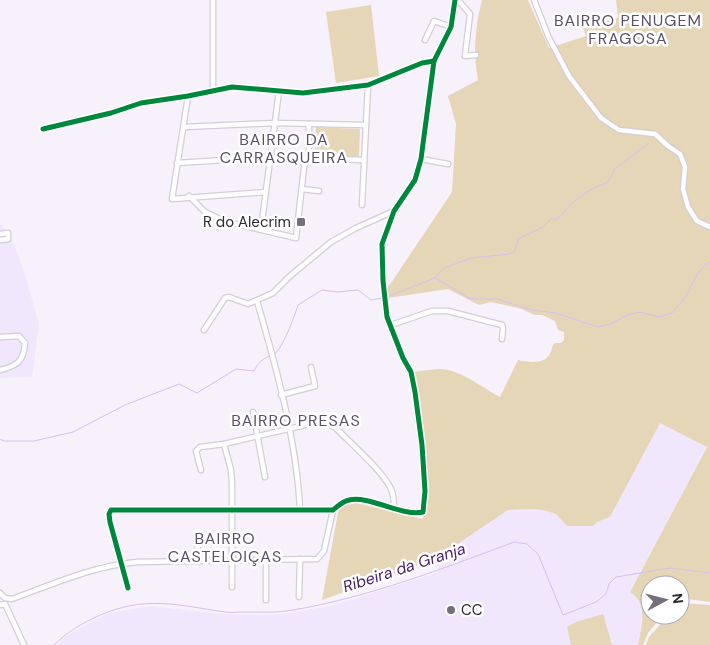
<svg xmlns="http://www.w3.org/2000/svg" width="710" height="645" font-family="'DM Sans',sans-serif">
<rect width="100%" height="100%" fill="#f6f1fb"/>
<g fill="#f0e7fc">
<path d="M0,224L10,234L24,272L39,324L32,377L0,378Z"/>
<path d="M660,422L707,446L630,591L636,595L640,602L642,613L638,645H58L66,636L107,614L150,606L219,614L252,615L283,614L335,605L439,572L435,559L508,510L531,509L543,510L556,514L567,526H593L597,522L610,517Z"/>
</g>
<g fill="#e5d6b8">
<path d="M482,0H528L549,48L586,36L583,28L618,18L616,0H710V602L680,598V585H650V615H663L648,633L643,645H638C641,627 649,603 630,592L707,447L660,423L610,517L597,522L593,526H567L556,514L543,510L531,509L508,510L435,559L322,600L339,507L356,503L423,519L425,489L413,372C424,371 437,367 448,370C464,373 485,389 500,397L518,360C528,362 544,365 550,354C552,350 551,347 555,343H561L564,340V332L558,330L555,321L542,315H534L522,309L491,302L479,305L448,289L388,298L387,284L389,286L452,192L456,124L448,96L478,80C473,52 475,28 482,0Z"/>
<path d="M371,5L379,76L336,83L326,12Z"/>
<path d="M316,127L360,129L359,157L315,156Z"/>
<path d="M680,603L710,605V645H646L649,637L669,615H680Z"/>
<path d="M603,614L612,645H571L567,627L576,622Z"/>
</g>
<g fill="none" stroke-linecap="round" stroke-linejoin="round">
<g stroke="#d7bff1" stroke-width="1">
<path d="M435,278L469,298L476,299H497L532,310L556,313L598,327L611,324L627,315L640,312L659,317L672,313L686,296L699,271L710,262"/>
<path d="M386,297L435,278L444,268L471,258L509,254L515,251L518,239L543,227L551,219H558L571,204L590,190L608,182L615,169L648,144"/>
<path d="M274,355C283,347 294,318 298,305L322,290L337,292L358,290L371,300L382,298"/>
<path d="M0,439L4,441H34L73,432L125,405L179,384L197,393L236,369L254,371C258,363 262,359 270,356"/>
<path d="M54,645C67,632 81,624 98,616C146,595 176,605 225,612C231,613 238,612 244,612C260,612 277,613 293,610C369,597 442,569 514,542L527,544L538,554L563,615L596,602L606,594L609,584L616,577L670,568L710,573"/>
</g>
<g stroke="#d3ced8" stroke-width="7">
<g id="minor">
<path d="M213,0V91"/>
<path d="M458,0L470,14L465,56L476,55"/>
<path d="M534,0L549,38L569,76L601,118L619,130L655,134L668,146L680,154L685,167L683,189L688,207L697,221L710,227"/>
<path d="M425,40L434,21L451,27"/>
<path d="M188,96L172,199L266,192"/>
<path d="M184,127L275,123L366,125"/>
<path d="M43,129L111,113L141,103L188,96L232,87L303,93L368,85L422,63L434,61"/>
<path d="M309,159V124"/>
<path d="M421,159L448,164"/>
<path d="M177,163L270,157L364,160"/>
<path d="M302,189L319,191"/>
<path d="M189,196L205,212L224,221L296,238L305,159"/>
<path d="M362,205L368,85"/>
<path d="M261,229L279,91"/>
<path d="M0,234L8,233V239L0,240"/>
<path d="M257,301C276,366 297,442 300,510"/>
<path d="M391,325L432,311H448L502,325L503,328L502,339"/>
<path d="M204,330L225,298L229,297L248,304L273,293L290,276L331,242L356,228L394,211"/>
<path d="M0,337L19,336L25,343C24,361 17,366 0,370"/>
<path d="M281,395L315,386L311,367"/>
<path d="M253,412L265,477"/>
<path d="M224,444L231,470L232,483V587"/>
<path d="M201,470L196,451L200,447L224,444L318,422L327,423L336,428C350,443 383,471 391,489C394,495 394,502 394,508"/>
<path d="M197,539L198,561"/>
<path d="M266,560V600"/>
<path d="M128,588L110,522L109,514L111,510H333C338,506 343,501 349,500C369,495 402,517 423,512L425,491L422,445L415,392L411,372L403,358L387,317L383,281L382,244L394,211L415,180L421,159L434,61L451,27L455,0"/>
<path d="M0,593L5,598L12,599C53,584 93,566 137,562L317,559L324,551L333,510"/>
<path d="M299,597L300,559"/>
<path d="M0,605L5,604L24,645"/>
</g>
</g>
<use href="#minor" stroke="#fefdfe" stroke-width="4.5"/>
<g stroke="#fff" stroke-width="8">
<g id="cycleway">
<path d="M43,129L111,113L141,103L188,96L232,87L303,93L368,85L422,63L434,61"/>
<path d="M128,588L110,522L109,514L111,510H333C338,506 343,501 349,500C369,495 402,517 423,512L425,491L422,445L415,392L411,372L403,358L387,317L383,281L382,244L394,211L415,180L421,159L434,61L451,27L455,0"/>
</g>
</g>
<use href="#cycleway" stroke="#00873e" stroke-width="5"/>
</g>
<g fill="#746f7a" stroke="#fff" stroke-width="2">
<rect x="296" y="217" width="10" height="10" rx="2.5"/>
<circle cx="451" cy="610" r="5"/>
</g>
<g text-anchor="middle" stroke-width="5" stroke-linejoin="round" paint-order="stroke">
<g font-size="15" fill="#2e2934" stroke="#fff" text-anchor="end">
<text x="291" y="227">R do Alecrim</text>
<text x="461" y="615" text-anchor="start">CC</text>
</g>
<g font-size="16" letter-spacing="1" fill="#5b5068" stroke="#fff">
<text x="628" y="26">BAIRRO PENUGEM<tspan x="628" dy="18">FRAGOSA</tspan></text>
<text x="284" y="145">BAIRRO DA<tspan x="284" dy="18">CARRASQUEIRA</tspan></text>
<text x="296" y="426">BAIRRO PRESAS</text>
<text x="225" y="544">BAIRRO<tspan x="225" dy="18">CASTELOIÇAS</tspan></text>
</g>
<g font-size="16" font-style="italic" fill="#4b206e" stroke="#fff">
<text transform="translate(404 567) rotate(-18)" y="6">Ribeira da Granja</text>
</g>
</g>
<g transform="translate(665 600) rotate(83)"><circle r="24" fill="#ffffff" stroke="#aba9ae"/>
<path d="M0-4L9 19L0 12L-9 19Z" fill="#746f7a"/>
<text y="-8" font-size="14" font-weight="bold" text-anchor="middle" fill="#2e2934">N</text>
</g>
</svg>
